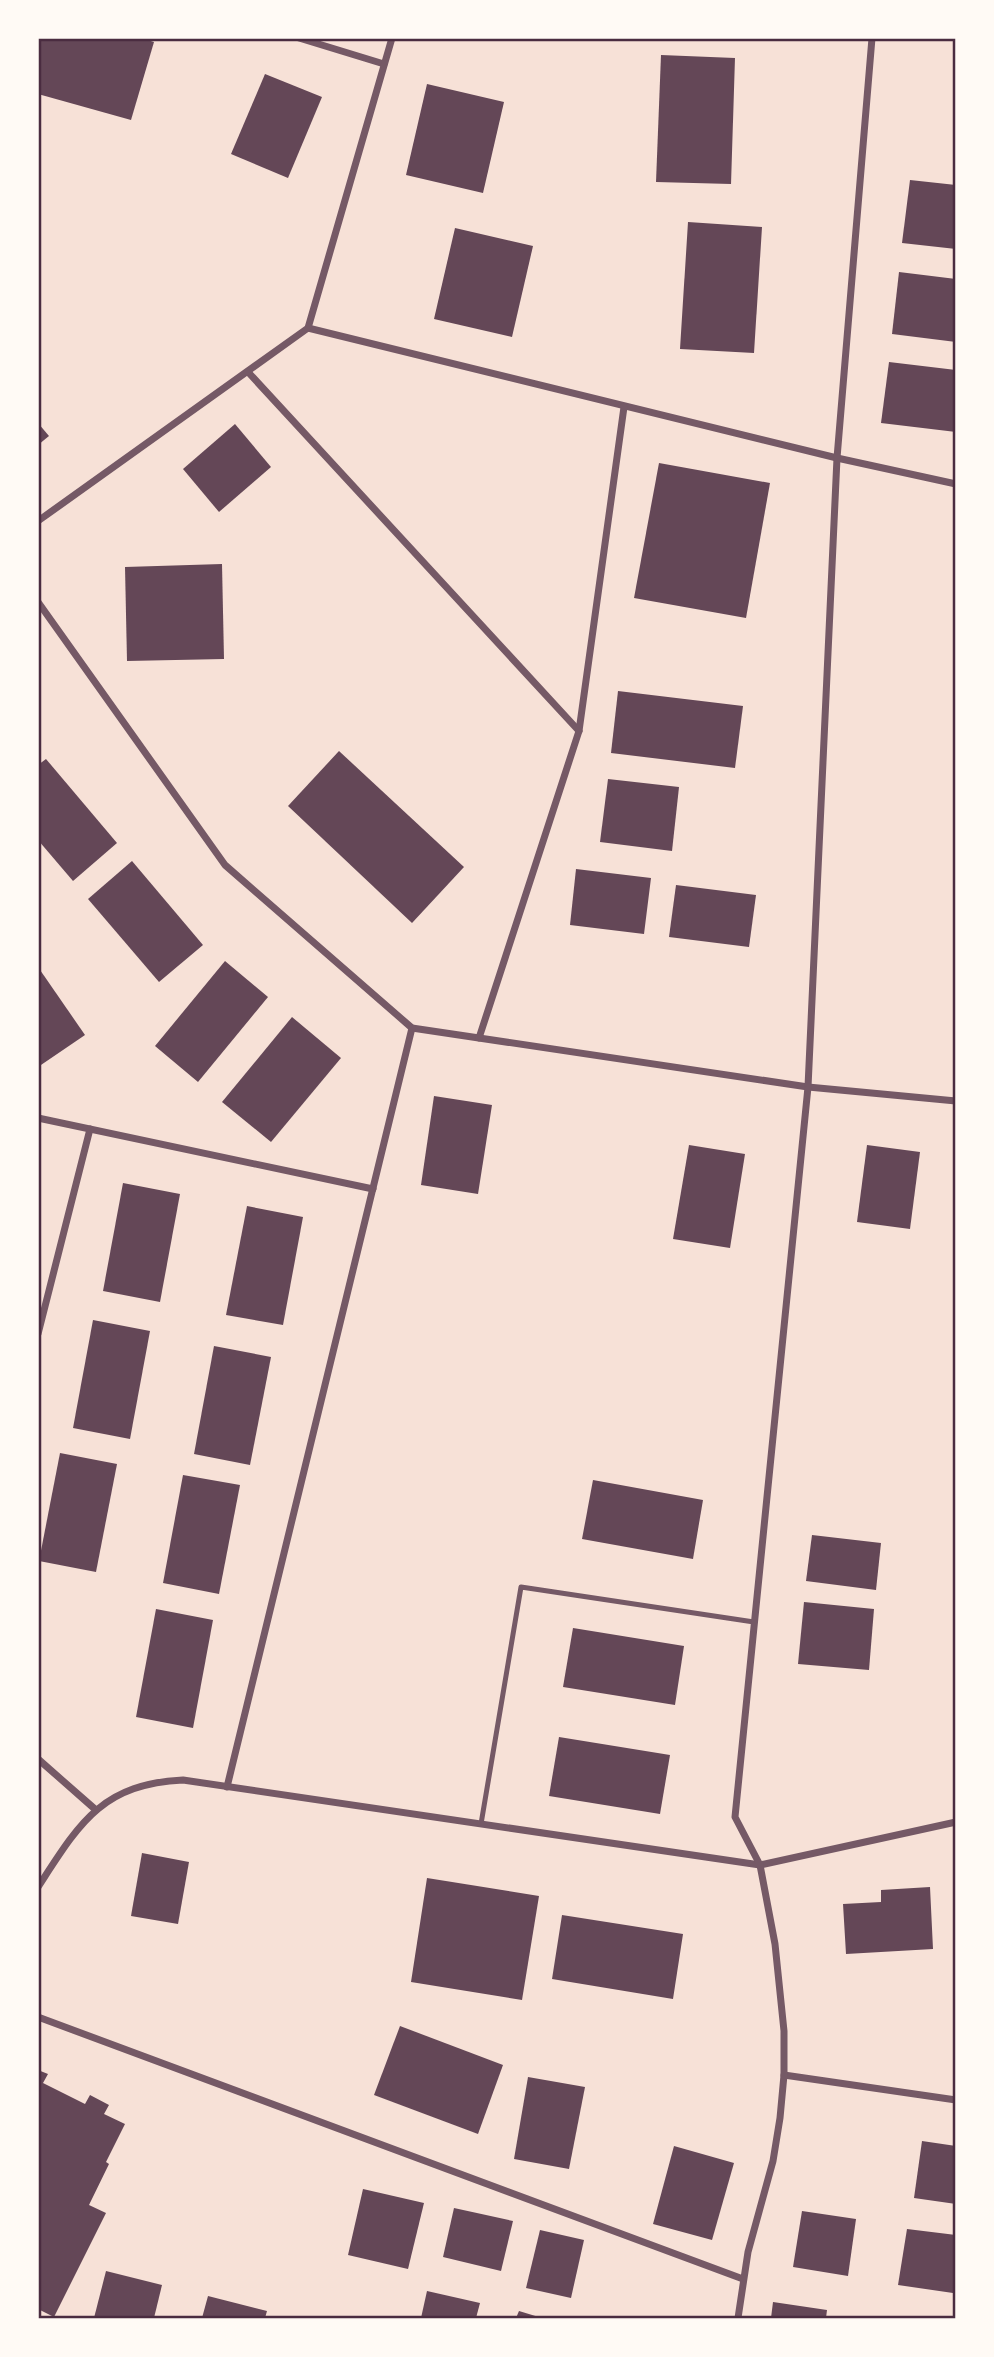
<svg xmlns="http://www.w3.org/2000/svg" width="994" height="2357" font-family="Signika,sans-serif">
<rect width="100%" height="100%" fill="#f7e1d7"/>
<g fill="#644757">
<path d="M38,38H141L154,42L131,120L38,94Z"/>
<path d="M661,55L735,58L731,184L656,182Z"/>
<path d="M265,74L322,97L288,178L231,154Z"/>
<path d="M427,84L504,102L483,193L406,175Z"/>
<path d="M910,180L956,185V249L902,243Z"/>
<path d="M688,222L762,227L754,353L680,349Z"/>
<path d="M455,228L533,246L512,337L434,319Z"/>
<path d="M899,272L956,279V342L892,334Z"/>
<path d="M889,362L956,370V432L881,423Z"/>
<path d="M38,423L49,436L38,445Z"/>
<path d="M235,424L271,467L219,512L183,469Z"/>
<path d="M659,463L770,483L746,618L634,598Z"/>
<path d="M222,564L224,659L127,661L125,567Z"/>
<path d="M618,691L743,706L735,768L611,753Z"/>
<path d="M339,751L464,867L412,923L288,806Z"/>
<path d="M46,759L117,843L73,881L38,840V765Z"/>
<path d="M608,779L679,787L672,851L600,842Z"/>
<path d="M132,861L203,945L159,982L88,899Z"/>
<path d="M576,869L651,878L644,934L570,925Z"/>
<path d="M676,885L756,895L749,947L669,937Z"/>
<path d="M225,961L268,997L198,1082L155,1046Z"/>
<path d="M38,967L85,1035L38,1067Z"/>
<path d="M292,1017L341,1058L271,1142L222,1102Z"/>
<path d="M434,1096L492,1105L478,1194L421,1185Z"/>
<path d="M689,1145L745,1154L730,1248L673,1239Z"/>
<path d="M867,1145L920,1152L910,1229L857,1222Z"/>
<path d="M123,1183L180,1194L160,1302L103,1291Z"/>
<path d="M247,1206L303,1217L283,1325L226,1315Z"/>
<path d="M93,1320L150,1331L130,1439L73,1428Z"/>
<path d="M214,1346L271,1357L250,1465L194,1454Z"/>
<path d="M60,1453L117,1464L96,1572L39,1561Z"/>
<path d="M183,1475L240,1485L219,1594L163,1583Z"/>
<path d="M593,1480L703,1500L693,1559L582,1539Z"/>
<path d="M812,1535L881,1543L876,1590L806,1581Z"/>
<path d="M804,1602L874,1609L869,1670L798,1664Z"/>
<path d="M156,1609L213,1620L193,1728L136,1717Z"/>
<path d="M573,1628L684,1646L675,1705L563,1687Z"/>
<path d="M559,1737L670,1755L660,1814L549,1796Z"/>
<path d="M142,1853L189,1862L178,1924L131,1916Z"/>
<path d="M427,1878L539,1896L522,2000L411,1982Z"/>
<path d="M930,1887L933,1949L846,1954L843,1904L881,1902V1890Z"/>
<path d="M562,1915L683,1934L673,1999L552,1979Z"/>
<path d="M400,2026L503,2065L478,2134L374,2095Z"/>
<path d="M38,2070L48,2074L43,2083L85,2104L90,2095L109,2105L104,2114L125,2124L106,2162L109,2164L89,2205L106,2213L54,2317L38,2309Z"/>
<path d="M528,2077L585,2087L569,2169L514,2159Z"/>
<path d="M922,2141L956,2146V2204L914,2198Z"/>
<path d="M674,2146L734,2163L712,2240L653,2224Z"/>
<path d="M363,2189L424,2203L408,2269L348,2255Z"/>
<path d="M454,2208L513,2221L501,2271L443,2257Z"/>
<path d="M802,2211L856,2219L848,2276L793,2267Z"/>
<path d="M907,2229L956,2235V2276L953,2293L898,2285Z"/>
<path d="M540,2230L584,2240L571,2298L526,2288Z"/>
<path d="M106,2271L162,2285L154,2318H94Z"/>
<path d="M427,2291L480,2303L476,2318H421Z"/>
<path d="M208,2296L267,2311L265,2318H202Z"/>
<path d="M773,2302L827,2310L826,2318H771Z"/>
<path d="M519,2311L542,2318H516Z"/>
</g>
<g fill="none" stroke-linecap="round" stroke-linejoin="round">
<path stroke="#755966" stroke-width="5" d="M481,1824L521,1587L754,1622"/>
<g stroke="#755966" stroke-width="7">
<path d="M299,38L384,64"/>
<path d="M308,328L837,458L956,484"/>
<path d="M248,372L579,731"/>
<path d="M38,521L308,328L392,38"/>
<path d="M38,602L225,865L412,1028L808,1087L956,1101"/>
<path d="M479,1038L579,731L624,407"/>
<path d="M38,1118L373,1189"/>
<path d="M38,1334L90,1129"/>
<path d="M38,1759L96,1810"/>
<path d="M227,1787L412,1028"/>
<path d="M38,1887C79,1824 101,1784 183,1780L760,1865L956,1822"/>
<path d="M38,2017L743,2279"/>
<path d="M784,2075L956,2100"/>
<path d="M738,2318L748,2252L773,2161L780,2118L784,2075V2031L775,1944L760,1865L735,1817L808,1087L837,458L872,38"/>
</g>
</g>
<rect width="994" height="2357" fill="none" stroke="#fffaf5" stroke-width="80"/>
<rect x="40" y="40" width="914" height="2277" fill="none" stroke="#4a2c40" stroke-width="2.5"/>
</svg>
